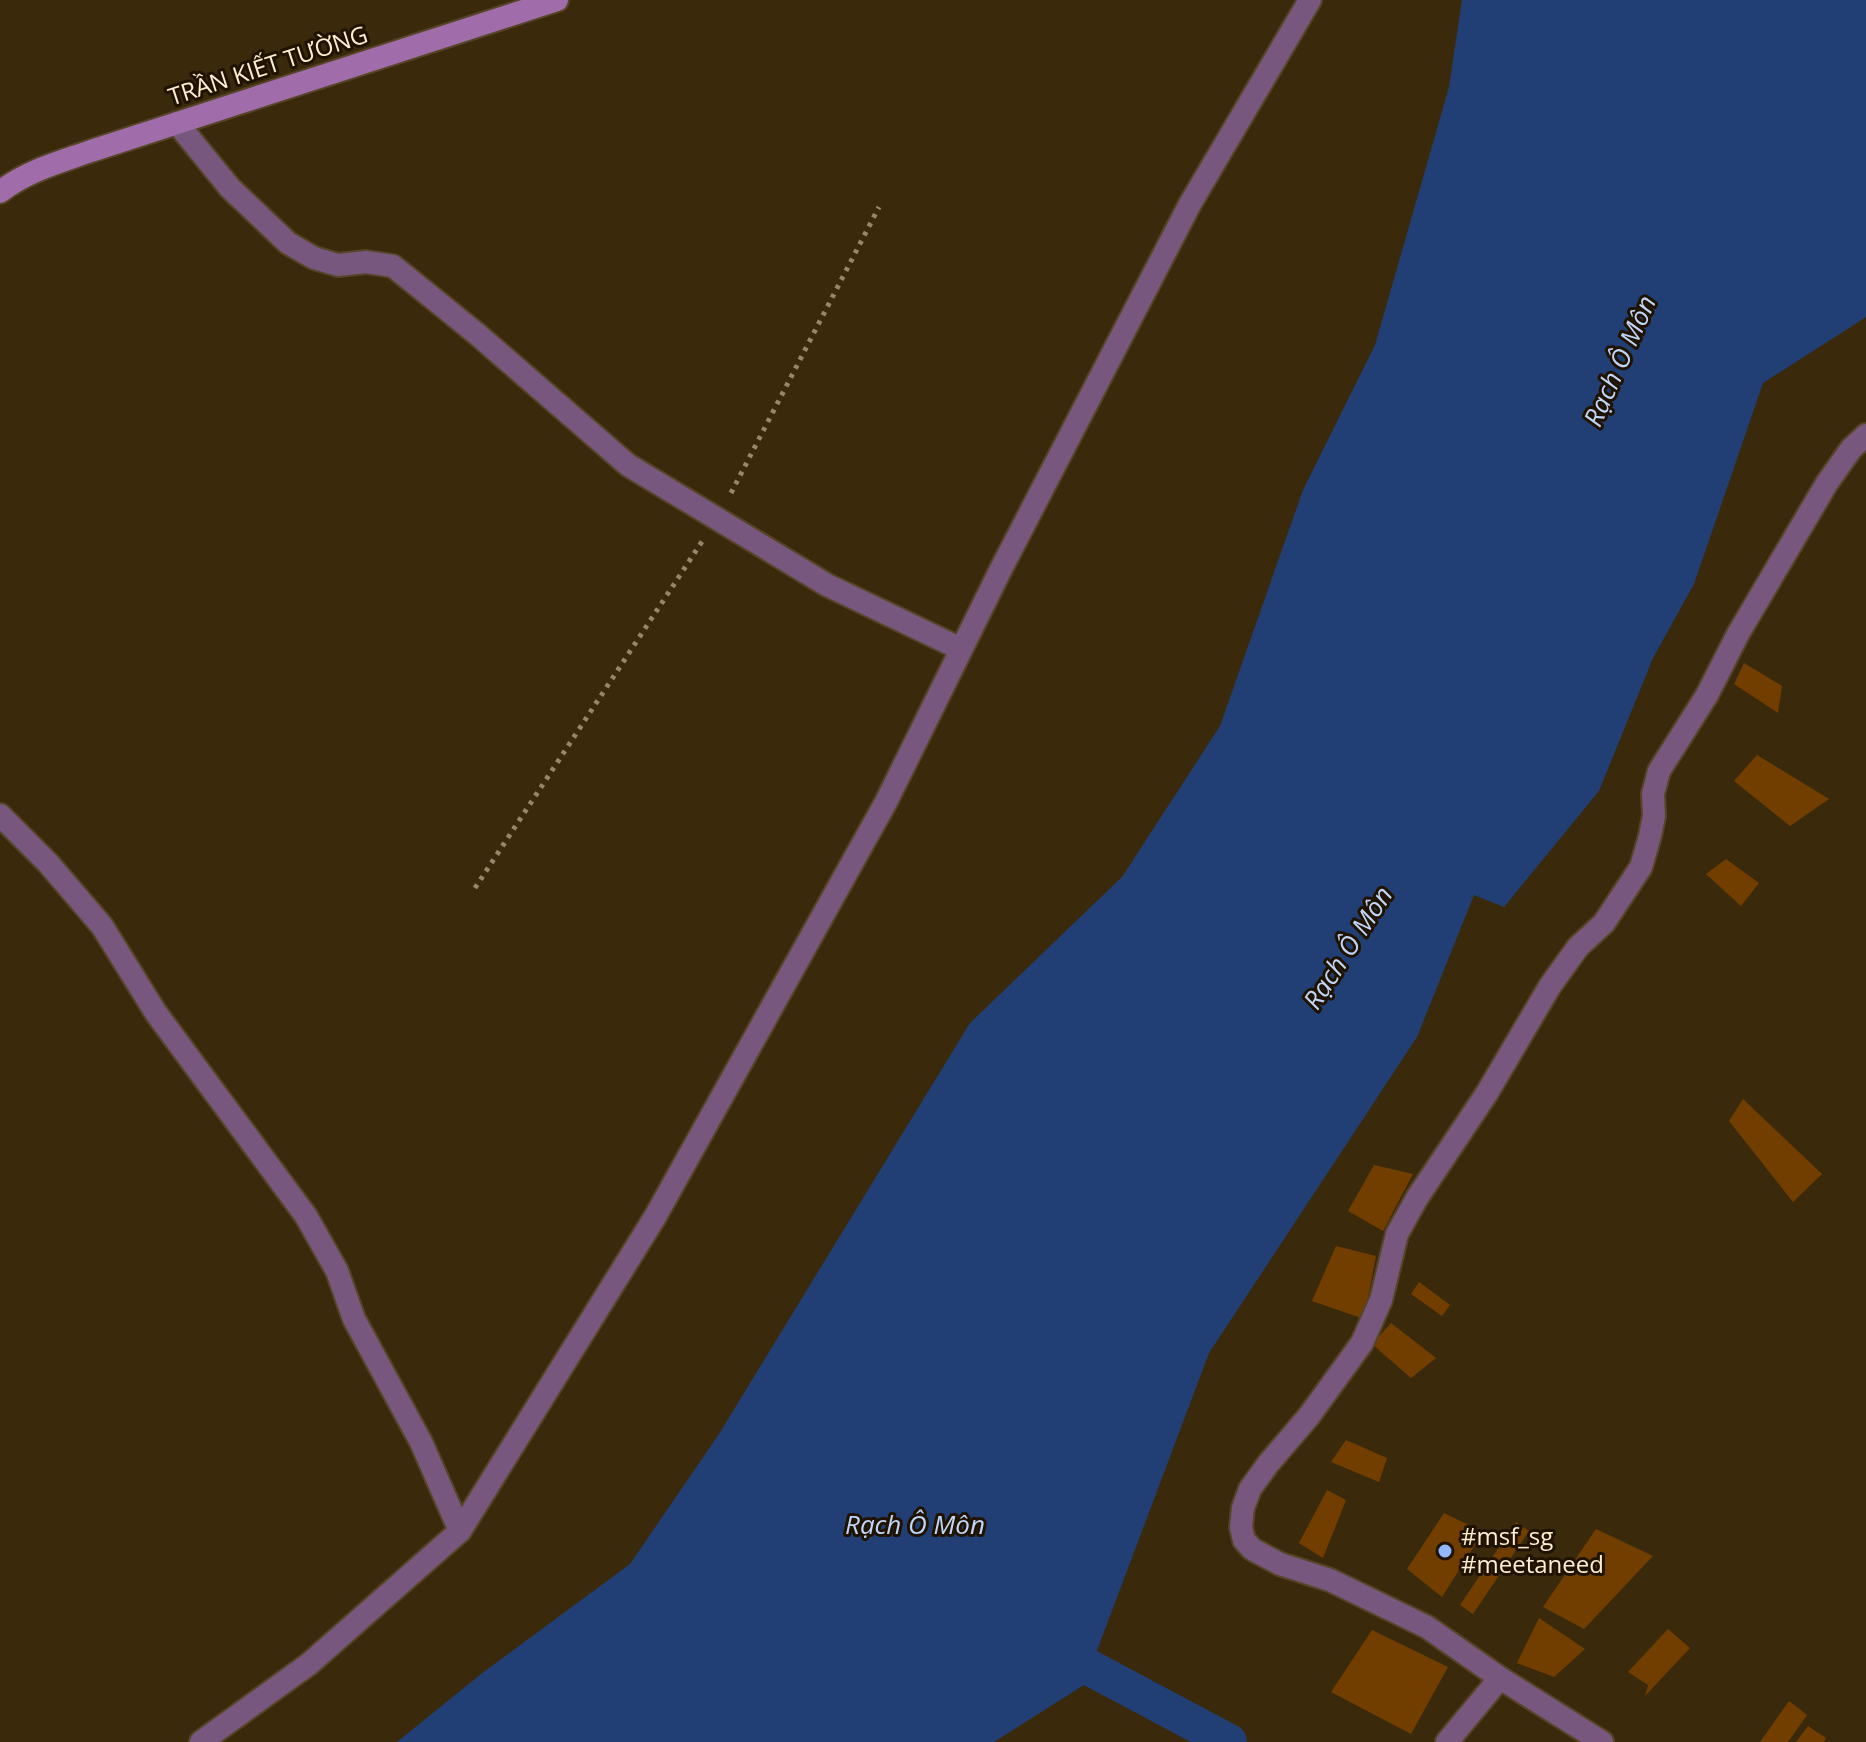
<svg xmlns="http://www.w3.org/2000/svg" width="1866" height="1742" font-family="'Open Sans',sans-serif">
<rect width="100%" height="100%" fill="#3a2a0b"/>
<path fill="#223f75" d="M1462,0H1866V317L1763,383L1694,584L1653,658L1599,791L1504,907L1474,895L1417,1037L1209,1353L1084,1685L994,1742H397L481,1674L630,1564L719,1434L970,1023L1122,877L1220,726L1303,490L1375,345L1449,87Z"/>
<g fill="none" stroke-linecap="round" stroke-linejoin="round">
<path stroke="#223f75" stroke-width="36" d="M1047,1645L1229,1742"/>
</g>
<g fill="#723e00">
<path d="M1744,663L1782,686L1778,713L1734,684Z"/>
<path d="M1757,755L1829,799L1790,826L1734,781Z"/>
<path d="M1726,859L1759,883L1741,906L1706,874Z"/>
<path d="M1743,1099L1822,1174L1793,1202L1729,1121Z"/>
<path d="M1374,1165L1413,1174L1383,1231L1348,1211Z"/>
<path d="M1336,1246L1376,1256L1364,1319L1312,1301Z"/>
<path d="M1419,1282L1450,1305L1442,1316L1411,1294Z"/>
<path d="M1391,1323L1436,1358L1411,1378L1372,1344Z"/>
<path d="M1346,1440L1387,1458L1379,1482L1331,1462Z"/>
<path d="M1327,1490L1346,1500L1323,1558L1299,1543Z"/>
<path d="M1444,1513L1483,1532L1442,1597L1407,1569Z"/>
<path d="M1516,1522L1529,1531L1473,1614L1460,1605Z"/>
<path d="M1596,1529L1653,1556L1584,1629L1543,1607Z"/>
<path d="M1539,1618L1585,1649L1554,1677L1517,1663Z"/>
<path d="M1668,1629L1690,1648L1645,1696L1648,1685L1628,1672Z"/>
<path d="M1372,1630L1448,1667L1411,1734L1331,1692Z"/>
<path d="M1789,1701L1807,1715L1788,1742H1760Z"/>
<path d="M1808,1726L1826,1738L1824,1742H1796Z"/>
</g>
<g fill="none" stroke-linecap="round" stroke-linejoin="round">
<g stroke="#554526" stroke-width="26">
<g id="minor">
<path d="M177,123L230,188L288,243L314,258L338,265L366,262L393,266L477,334L628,465L827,585L961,649"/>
<path d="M0,815L48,863L102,926L156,1013L306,1216L337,1271L354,1319L421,1442L460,1531"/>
<path d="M201,1742L309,1664L460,1531L655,1217L886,802L1002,567L1190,204L1310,0"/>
<path d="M1447,1742L1500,1678"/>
<path d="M1602,1742L1500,1678L1427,1627L1330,1580L1280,1564L1252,1549L1244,1540L1241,1527L1243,1508L1250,1489L1268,1464L1309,1416L1362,1343L1381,1300L1397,1234L1417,1198L1487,1093L1550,986L1578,947L1604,923L1641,867L1650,836L1654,816L1653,794L1659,771L1707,695L1738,634L1827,483L1851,449L1866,435"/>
</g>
</g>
<g stroke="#554526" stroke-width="26">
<path id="secondary" d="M0,192C26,171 60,162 91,151L557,0"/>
</g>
<g stroke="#978668" stroke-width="5" stroke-dasharray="4 6" stroke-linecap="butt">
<path d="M731,493L879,207"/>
<path d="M475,888L703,540"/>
</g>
<use href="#minor" stroke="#77577d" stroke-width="22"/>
<use href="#secondary" stroke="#a06caa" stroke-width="22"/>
</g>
<circle fill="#91b8fd" stroke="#1f1300" stroke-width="3" cx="1445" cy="1551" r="8"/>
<g text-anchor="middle" stroke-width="6" stroke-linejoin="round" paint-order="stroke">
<g font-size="24" fill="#feedcf" stroke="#1f1300">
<text transform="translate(268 66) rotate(-18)" y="8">TRẦN KIẾT TƯỜNG</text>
</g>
<g font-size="24" fill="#feedcf" stroke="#1f1300" text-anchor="start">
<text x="1461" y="1545">#msf_sg<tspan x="1461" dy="28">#meetaneed</tspan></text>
</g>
<g font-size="26" font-style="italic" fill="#c1d5f7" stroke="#1f1300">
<text transform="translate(1620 361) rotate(-66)" y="9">Rạch Ô Môn</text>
<text transform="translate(1348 948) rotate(-57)" y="9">Rạch Ô Môn</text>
<text x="915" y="1534">Rạch Ô Môn</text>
</g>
</g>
</svg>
